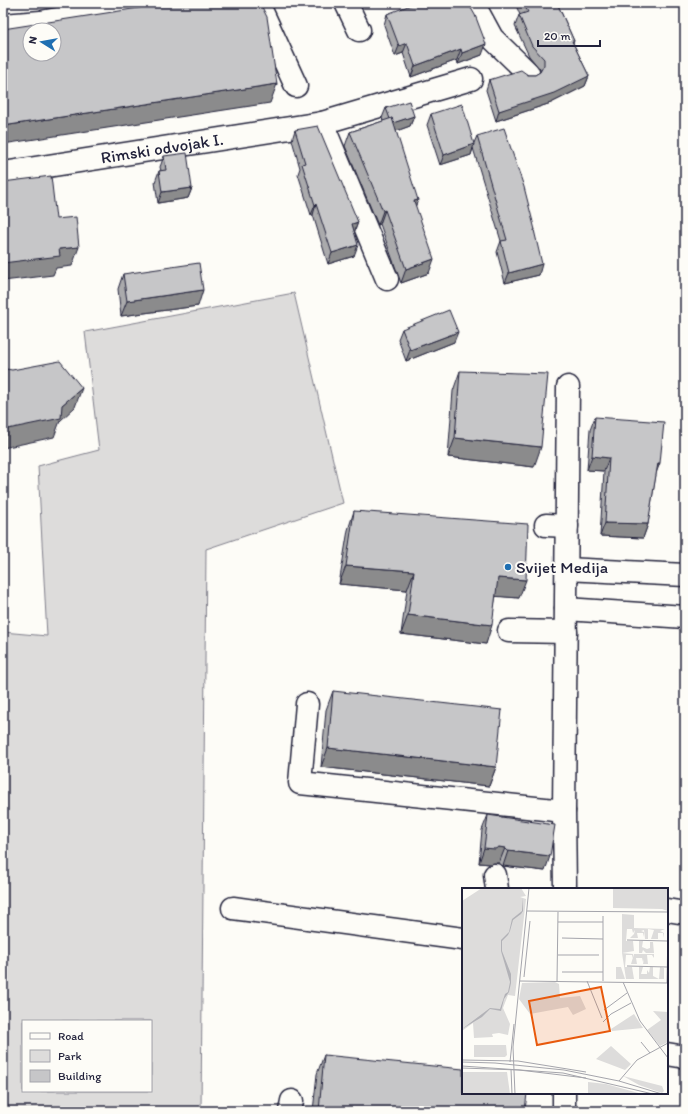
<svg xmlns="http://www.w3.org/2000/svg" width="688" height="1114" font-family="Itim,sans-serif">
<rect width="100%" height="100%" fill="#fdfcf7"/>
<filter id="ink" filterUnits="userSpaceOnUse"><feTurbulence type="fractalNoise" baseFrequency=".025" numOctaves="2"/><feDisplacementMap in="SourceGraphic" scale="8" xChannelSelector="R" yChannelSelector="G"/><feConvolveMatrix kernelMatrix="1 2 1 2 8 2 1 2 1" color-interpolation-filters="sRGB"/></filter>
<g filter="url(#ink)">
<path fill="#dddcdb" stroke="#807f8b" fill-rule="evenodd" d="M294,293L343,503L206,549L201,1111H3V632L47,636L38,466L99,450L85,332ZM23,1021H151V1091H23Z"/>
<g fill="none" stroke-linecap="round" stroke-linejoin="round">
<g stroke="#22223b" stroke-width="25">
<g id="minor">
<path d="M258,3L296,86"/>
<path d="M346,3L359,30"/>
<path d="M473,3L492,38L528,73"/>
<path d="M3,25L41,22L144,3"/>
<path d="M322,123L387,279"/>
<path id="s1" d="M3,173L322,123L471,79"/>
<path d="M546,525L567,526"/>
<path d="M566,569L685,575"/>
<path d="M566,609L685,617"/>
<path d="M509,631L566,632"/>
<path d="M307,704L300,783L564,811"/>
<path d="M495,875L497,889"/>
<path d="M565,889L564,811L568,387"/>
<path d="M233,908L463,939"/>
<path d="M667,910L685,913"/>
<path d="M667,1054L685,1057"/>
<path d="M290,1111L292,1101"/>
<path d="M564,1111V1093"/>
</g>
</g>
<use href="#minor" stroke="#fdfcf7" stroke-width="22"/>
</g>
<g fill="#aaaaac" stroke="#22223b">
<path d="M515,3H557L574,41L573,43L589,76L585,86L551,103L496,121L486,90L489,80L528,75H535L540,72V69L529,56L515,26L519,15H520Z"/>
<path d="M387,14L482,55L458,64L457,60L411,77L403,53L395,56L384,25Z"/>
<path d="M386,108L414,116L410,126L396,131L429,273L401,283L380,224L378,225L345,146L350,132L383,121L382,118Z"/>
<path d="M431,114L474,143L477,136L535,230L534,232L539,275L505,283L497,252L501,241L473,148L471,155L440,165L427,125Z"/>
<path d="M295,130L358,222L354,233V256L328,264L313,215H311L298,174L300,168L292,140Z"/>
<path d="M164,156L192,188L188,198L158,203L155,182L159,171H161L160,167Z"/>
<path d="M123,274L198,306L121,316L118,289Z"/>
<path d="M402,329L454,342L406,361L398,339Z"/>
<path d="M460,371L534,467L448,457L453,391Z"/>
<path d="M595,417L656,474L648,524L643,538L600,536L604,471L587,470L590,430Z"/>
<path d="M354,511L519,598L496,596L486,644L401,634L407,590L339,584L348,530Z"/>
<path d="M333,691L496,767L489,786L321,767L326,710Z"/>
<path d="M488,815L545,871L503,866L499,863H494L490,864L479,863L482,830Z"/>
<path d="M324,1055L525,1111H313L317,1074Z"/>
</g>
<g fill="#8b8b8c" stroke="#22223b">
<path d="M407,43L403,53L395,56L399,46Z"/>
<path d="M486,44L482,55L458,64L462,53Z"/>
<path d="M461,49L457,60L411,77L415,66Z"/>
<path d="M589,76L585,86L551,103L496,121L499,111Z"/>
<path d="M277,84L270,103L3,144V126Z"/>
<path d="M414,116L410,126L388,134L392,123Z"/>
<path d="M474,144L471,155L440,165L444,155Z"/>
<path d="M192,188L188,198L158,203L162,192Z"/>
<path d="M418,200L413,213L414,201Z"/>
<path d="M316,204L313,215H311L315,205Z"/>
<path d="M385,210L380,224L378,225L383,211Z"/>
<path d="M358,222L354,233L352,224Z"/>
<path d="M358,245L354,256L328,264L332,253Z"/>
<path d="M79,247L72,266L56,268L53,275L3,281V263L59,249Z"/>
<path d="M434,259L429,273L401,283L406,269Z"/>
<path d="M542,264L539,275L505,283L509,273Z"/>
<path d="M203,290L198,306L121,316L127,301Z"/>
<path d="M458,332L454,342L406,361L410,350Z"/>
<path d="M82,388L75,407L60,421L54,437L3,448V430L62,405Z"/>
<path d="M455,438L541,447L534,467L448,457Z"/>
<path d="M592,456L609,458L604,471L587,470Z"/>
<path d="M658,463H660L655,476Z"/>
<path d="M605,523L648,524L643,538L600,536Z"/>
<path d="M346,566L414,571L407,590L339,584Z"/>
<path d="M498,578L526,580L519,598L491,596Z"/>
<path d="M408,615L492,625L486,644L401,634Z"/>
<path d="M328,748L496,767L489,786L321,767Z"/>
<path d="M499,847L505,848L499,863H494L490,864L479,863L484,848Z"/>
<path d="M508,851L550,856L545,871L503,866Z"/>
</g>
<g fill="#c6c6c8" stroke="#22223b" fill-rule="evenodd">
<path d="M171,3H260L267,17L277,84L3,126V29ZM30,30H54V54H30Z"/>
<path d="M416,3H468L475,15L486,44L462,53L461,49L415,66L407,43L399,46L387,14Z"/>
<path d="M523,3H557L574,41H572L589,76L554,93L499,111L489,80L521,70L528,75H535L540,72L544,65V59L532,46L519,15L528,12Z"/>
<path d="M409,101L414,116L393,123L392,118L390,119L386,108Z"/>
<path d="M462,104L474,144L444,155L431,114Z"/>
<path d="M392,118L418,200L414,201L434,259L406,269L385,210L383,211L350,132Z"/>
<path d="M318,126L358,222L352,224L358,245L332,253L316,204L315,205L302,164L305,163L295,130Z"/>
<path d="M504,128L524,187L535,230H534L542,264L509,273L501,241L507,240L477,136Z"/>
<path d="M187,153L192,188L162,192L159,171L166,170L164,156Z"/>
<path d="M51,176L56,219L76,217L79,247L59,249L60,256L3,263V182Z"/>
<path d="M199,263L203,290L127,301L123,274Z"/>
<path d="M449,310L458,332L410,350L402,329Z"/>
<path d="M60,361L82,388L62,405L61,418L3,430V367L6,369L12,370Z"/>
<path d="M460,371L548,374L541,447L455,438Z"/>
<path d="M595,417L664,422L660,463H658L648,524L605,523L609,458L592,456Z"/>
<path d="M354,511L528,524L526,580L498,578L492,625L408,615L414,571L346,566Z"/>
<path d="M333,691L502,710L496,767L328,748Z"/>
<path d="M488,815L555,825L550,856L508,851L505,848L499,847L495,849L484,848Z"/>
<path d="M324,1055L463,1069V1093H527L525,1111H319Z"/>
</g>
</g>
<circle fill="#1f6fb2" stroke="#fdfcf7" stroke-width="1.5" cx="508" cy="567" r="4"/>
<g text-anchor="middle" stroke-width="4" stroke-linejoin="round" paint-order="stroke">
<g font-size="17" fill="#22223b" stroke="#fdfcf7">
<text dy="6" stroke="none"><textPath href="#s1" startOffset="161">Rimski odvojak I.</textPath></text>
</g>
<g font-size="17" fill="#22223b" stroke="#fdfcf7" text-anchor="start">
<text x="516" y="573">Svijet Medija</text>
</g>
</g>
<g transform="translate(462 888)">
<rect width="206" height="206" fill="#fdfcf7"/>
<path d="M20,0H59L64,8L58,9L64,11L53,108L46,107L41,120L48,136L46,147L37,145L30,146L31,149L12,150L11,135L0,143V13ZM151,0H206V23L200,21L151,20ZM160,26L172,27V40L203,41L198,43L202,45V50L201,45H196V51H189L192,42L186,41V51H183L182,42L179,43L182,44V49L181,45H175L176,50H168L172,46L173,42L171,45L170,41H165L164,53H171L172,63L160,65ZM177,53H181L180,59L185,61L188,60V54H191L192,65H184L181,62L180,65H177ZM160,65L171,66V71L170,67H164L163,79H170L172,91H177V79H181L179,86H185V82L187,85L188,79H191V88L197,91L198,79L202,80V91H164ZM172,66H192V70L190,67H185L186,76H181L182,71L181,74L180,70H174L175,76H169ZM154,79H159L163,91H154ZM93,94L97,96L98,110L118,108L124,121L111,127L106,119L68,126L57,111L60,95ZM191,123L206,124V154L198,158L185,142L199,132ZM172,126L181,140L150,143L149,141ZM12,157H44L45,167L43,169H12ZM149,158L169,176L163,182L134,171ZM0,184H45L48,206H0ZM161,188L200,198L202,203L200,205L177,197ZM126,194L144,196L180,206H126Z" fill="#dddcdb"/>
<path d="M61,10V23L59,26L51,32L48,43L46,47L40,53V63L49,86V95L47,104L42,111L39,123L28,121L20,129L0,141L28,120L38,121L43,106L46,104L48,94L39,63V52L47,44L50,31L60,23Z" fill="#b2b2b7"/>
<path fill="none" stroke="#a5a5ac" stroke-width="1" d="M65,23L206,24M96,34H141M100,50L141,51M165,52L205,53M96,67H137M165,78L205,79M100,84H141M62,89L68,33M58,93L206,95M95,93L96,24M125,93L140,130M141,93V28M161,94L178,133L206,170M205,95L206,40M142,122L165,105M141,134L149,126L169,115M179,154L188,165M0,172L56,173L124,184M0,174L33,175L102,182L157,193L200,206M48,174L52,136M0,178L101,185L191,206M0,180L57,182L124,190M49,181L50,206M157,193L175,172L206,155M53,206L51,159L67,0"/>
<path fill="#e8590c" fill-opacity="0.15" stroke="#e8590c" stroke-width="2" d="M139,99L148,143L75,157L67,113Z"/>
<rect width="206" height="206" fill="none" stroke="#22223b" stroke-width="2"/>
</g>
<rect width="688" height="1114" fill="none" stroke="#fdfcf7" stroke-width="16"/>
<rect x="8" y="8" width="672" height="1098" fill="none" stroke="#22223b" stroke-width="1.5" filter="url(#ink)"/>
<rect x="22" y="1020" width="130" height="72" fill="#fdfcf7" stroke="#a5a5ac"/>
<rect x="30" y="1033" width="20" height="6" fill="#fdfcf7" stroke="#a5a5ac"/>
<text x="58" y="1040" font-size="12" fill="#22223b">Road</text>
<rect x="30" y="1050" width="20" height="12" fill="#dddcdb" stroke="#a5a5ac"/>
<text x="58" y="1060" font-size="12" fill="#22223b">Park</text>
<rect x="30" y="1070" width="20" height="12" fill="#c6c6c8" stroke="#a5a5ac"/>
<text x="58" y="1080" font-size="12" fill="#22223b">Building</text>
<g transform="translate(42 42) rotate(281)"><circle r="19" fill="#fdfcf7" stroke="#a5a5ac"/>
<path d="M0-3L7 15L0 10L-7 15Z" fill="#1f6fb2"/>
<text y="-6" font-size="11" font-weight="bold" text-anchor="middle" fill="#22223b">N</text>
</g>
<path d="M538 40v6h62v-6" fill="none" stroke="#22223b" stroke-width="2"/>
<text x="544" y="40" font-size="12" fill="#22223b" stroke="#fdfcf7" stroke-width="3" paint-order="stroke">20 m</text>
</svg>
